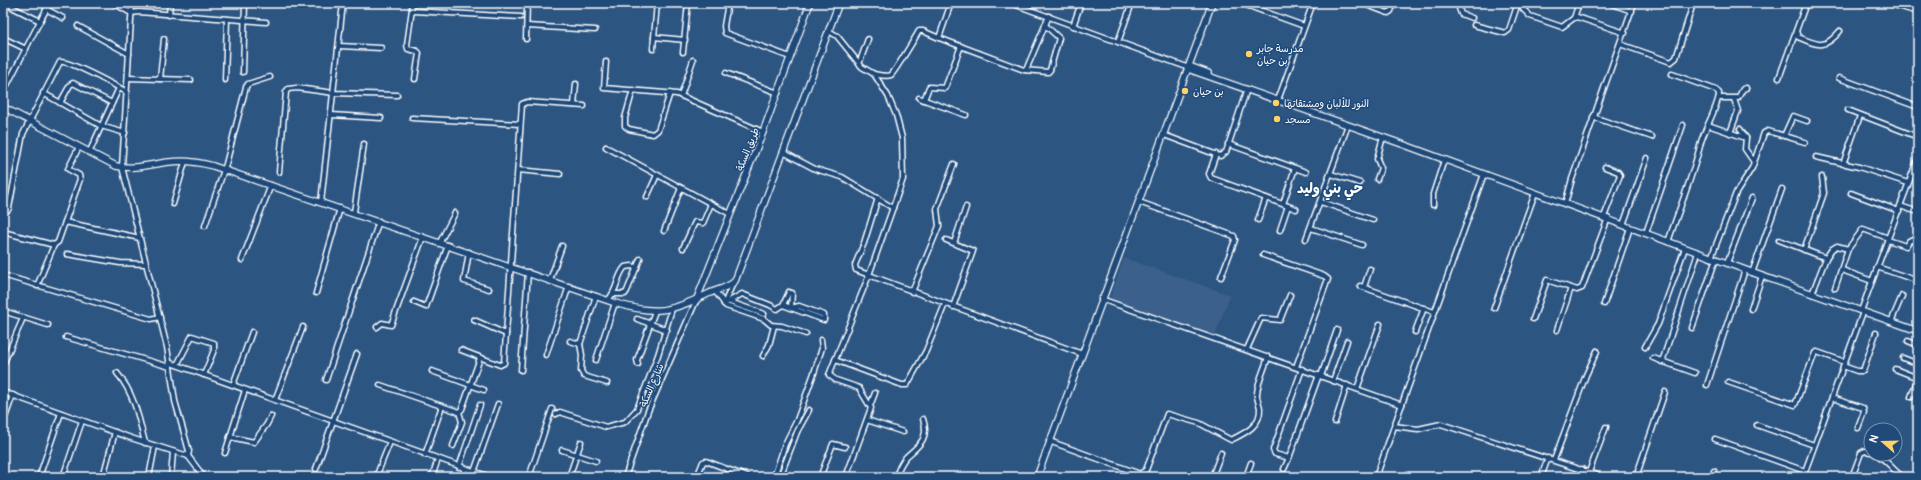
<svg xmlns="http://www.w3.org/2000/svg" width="1921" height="480" font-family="Pangolin,'Playpen Sans Arabic',sans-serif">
<rect width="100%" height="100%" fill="#2c5582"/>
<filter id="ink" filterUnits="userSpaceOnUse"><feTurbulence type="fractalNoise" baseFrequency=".025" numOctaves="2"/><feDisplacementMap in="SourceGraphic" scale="8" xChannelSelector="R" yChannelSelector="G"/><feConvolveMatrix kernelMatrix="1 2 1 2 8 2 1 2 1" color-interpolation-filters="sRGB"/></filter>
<g filter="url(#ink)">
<path fill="#3b618b" d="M1124,258L1230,295L1215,336L1110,299Z"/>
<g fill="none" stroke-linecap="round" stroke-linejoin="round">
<g stroke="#fff" stroke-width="7">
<g id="street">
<path d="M4,3L40,21L50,3"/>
<path d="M113,3L131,13L139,12L266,22"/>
<path d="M132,3L122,167L167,347L175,401L189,451L188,456"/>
<path d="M411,3L412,9L414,11L521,17"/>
<path d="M728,3L724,26L725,33L790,57"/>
<path d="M1011,3L1184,66L1188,69"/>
<path d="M1123,3L1131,6"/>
<path d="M1454,3L1458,5L1461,14L1472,18"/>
<path d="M1521,3L1523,9L1530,16L1562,27L1574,18L1579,3"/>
<path d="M1609,3L1632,11"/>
<path d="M1806,3L1796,31L1798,37C1819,46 1825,49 1840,31"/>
<path d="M1887,3L1918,12"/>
<path d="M1364,4L1388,13L1391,11L1394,3"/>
<path d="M1246,5L1304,26"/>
<path d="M46,9L63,18"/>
<path d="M412,9L407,45L408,49L417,51L419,53L415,79"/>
<path d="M169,15L170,3"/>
<path d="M1574,18L1577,17L1625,33"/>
<path d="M1474,25L1505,33L1509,30L1518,3"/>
<path d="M78,26L129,54"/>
<path d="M527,26L595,30"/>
<path d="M1073,26L1081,3"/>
<path d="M829,31L837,36L862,67L874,74L888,96L896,115L902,138L903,179L869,275L1082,354"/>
<path d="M654,37L685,40"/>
<path d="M3,38L26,49"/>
<path d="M939,38L1024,70L1048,72L1050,70L1059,38L1045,25"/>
<path d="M526,39L527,3"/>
<path d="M1118,42L1132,3"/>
<path d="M1620,44L1671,62L1676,58L1692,7L1690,3"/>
<path d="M339,46L381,48"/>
<path d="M653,49L657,3"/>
<path d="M683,52L688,3"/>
<path d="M606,62L604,88L677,94L763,132"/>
<path d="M859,64L868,39"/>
<path d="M1026,70L1049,16"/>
<path d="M243,72L245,3"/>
<path d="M726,73L778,93"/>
<path d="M874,74C879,75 886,77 891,75C894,73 915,38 919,31H923L939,38L951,3"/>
<path d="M128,78L191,80"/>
<path d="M1779,78L1796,31"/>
<path d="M1839,78L1918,107"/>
<path d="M160,79L164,39"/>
<path d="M225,80L227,19"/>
<path d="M633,90L625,118V126L629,129L653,134L658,130L670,93"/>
<path d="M3,93L40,21"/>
<path d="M43,93L101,126L125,133"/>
<path d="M681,96L693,60"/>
<path d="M919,98L966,115"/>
<path d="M1720,98H1738L1743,89L1746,88"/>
<path d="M924,100L929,87L945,88L961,46"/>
<path d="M1278,100L1313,3"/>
<path d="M60,103L70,85L73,83L112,103"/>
<path d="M574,105L576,84"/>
<path d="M1848,110L1918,137"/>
<path d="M331,115L381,118"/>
<path d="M1593,117L1652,137"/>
<path d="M412,118L520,124"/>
<path d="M1708,125L1746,138"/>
<path d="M1740,129L1746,138L1745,149L1754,162"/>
<path d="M1730,133L1738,111L1734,99"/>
<path d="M1164,135L1220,156L1226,152L1247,89"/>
<path d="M1784,136L1793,116L1807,121"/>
<path d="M1228,144L1306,172"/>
<path d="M606,147L730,214"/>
<path d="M783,152L815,169L842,177L893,208"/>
<path d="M89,153L119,88"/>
<path d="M1216,154L1209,174L1211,178L1296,209"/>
<path d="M1816,157L1859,167L1908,183"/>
<path d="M1843,164L1860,116"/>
<path d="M518,170L560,174"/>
<path d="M279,172L286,92L288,89L297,88L334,93L397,95"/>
<path d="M1331,174L1360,183"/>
<path d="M1377,179L1381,168L1377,159L1383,137"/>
<path d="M1851,193L1899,211"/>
<path d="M647,197L657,175"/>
<path d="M321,202L343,3"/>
<path d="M1139,202L1234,236L1235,240L1221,277"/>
<path d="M1321,202L1373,220"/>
<path d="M173,204L185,162"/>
<path d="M1283,204L1295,168"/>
<path d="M1565,204L1572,179L1634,3"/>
<path d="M1433,205V194L1444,160"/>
<path d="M1900,206L1918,212"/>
<path d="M3,210H8L9,208L23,134L60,62C69,60 116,86 127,92"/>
<path d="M354,212L364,144"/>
<path d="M1604,217L1620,175L1618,172L1605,167"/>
<path d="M1258,220L1266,198"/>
<path d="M65,222L80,179L79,175L68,169L79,147"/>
<path d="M1623,225L1647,158"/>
<path d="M205,226L226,164L246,87L248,84L270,77"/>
<path d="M1311,228L1362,245"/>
<path d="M1280,230L1288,206"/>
<path d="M664,231L681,188"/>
<path d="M3,232L54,245"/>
<path d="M1646,233L1683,125"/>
<path d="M1306,239L1348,125"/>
<path d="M946,240L973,251L953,307"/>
<path d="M1779,240L1826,258"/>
<path d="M1888,240L1906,246L1909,241L1913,239L1918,245"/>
<path d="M440,242L455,213"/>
<path d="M1668,242C1679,209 1693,176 1701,142C1704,131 1720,102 1719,93L1716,90L1672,74"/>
<path d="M954,243L966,207"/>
<path d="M683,248L695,222L703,223L711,204"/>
<path d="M1804,250L1824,193L1822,177"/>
<path d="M469,252L464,281L489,289"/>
<path d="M67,254L120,263L146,264"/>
<path d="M1263,255L1324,276L1328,279L1296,367"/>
<path d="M1711,258L1736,193L1752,168L1764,133L1768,131L1805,142"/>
<path d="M242,260L271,185"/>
<path d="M1727,263L1752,198"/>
<path d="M1877,267L1918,281"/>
<path d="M1842,270L1872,281"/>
<path d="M1752,273L1782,189"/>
<path d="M3,275L151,319L160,317"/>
<path d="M550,280L562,246"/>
<path d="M37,286L54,245L58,242L65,222L140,238"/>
<path d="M1360,286L1434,312"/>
<path d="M1364,287L1370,269"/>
<path d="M1835,288L1848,249L1863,229L1888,238"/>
<path d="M715,291L726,306L764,319L771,325L782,326L806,334"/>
<path d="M912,292L939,226L937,209L954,164"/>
<path d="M316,293L340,208"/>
<path d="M614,294H625L627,291L640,259"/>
<path d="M1812,294L1826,258L1832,249L1837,246L1848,249"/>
<path d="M596,296L580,344L582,355L581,371L584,376L607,383"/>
<path d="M1101,299L1402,405"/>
<path d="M608,300C618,290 616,277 625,267L632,266L637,268"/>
<path d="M414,302L426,307L448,245"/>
<path d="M730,302L764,314"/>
<path d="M724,304L742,294L770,305L777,309L783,305L824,320V315L799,306L791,308L792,293"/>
<path d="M724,304L733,283"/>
<path d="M1604,304L1630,228"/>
<path d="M783,305L789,292"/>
<path d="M1494,308L1535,193"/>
<path d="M1751,309L1762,276"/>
<path d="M3,311L48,325"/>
<path d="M1861,311L1918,158"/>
<path d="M637,319L667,330"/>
<path d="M1533,319L1547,280L1577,290L1582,288L1608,218"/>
<path d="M474,320L506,334"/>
<path d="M1891,322L1902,296"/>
<path d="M377,327L382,323L391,325L423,237"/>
<path d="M1692,328L1716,259"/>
<path d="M1557,330L1571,288"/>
<path d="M1415,332L1424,308"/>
<path d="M66,337L170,367"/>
<path d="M570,341L580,344"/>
<path d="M1908,341L1918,345"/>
<path d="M1645,347L1658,324L1685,248"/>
<path d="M1247,349L1261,318L1280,320L1290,295"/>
<path d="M461,350L500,365L504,363L522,104L527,102L584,106"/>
<path d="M546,355L569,286"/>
<path d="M763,356L769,345L774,326"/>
<path d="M1653,358L1695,373"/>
<path d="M1903,358L1918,364"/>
<path d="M596,360L615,303"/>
<path d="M835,360L902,385H907L926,351L945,304"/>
<path d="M1662,362L1698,253"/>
<path d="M171,363L490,477"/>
<path d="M638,364L637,360L655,311"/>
<path d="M3,365L23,318"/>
<path d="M177,365L192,336L214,343V350L204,375"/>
<path d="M1843,366L1857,371H1863L1876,333"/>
<path d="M1302,369L1273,450L1275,454L1289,458L1319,375"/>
<path d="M1895,369L1918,378"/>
<path d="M521,370L528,272"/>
<path d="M432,371L484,390"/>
<path d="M117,373C134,393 139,418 145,443"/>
<path d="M1321,376L1337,330"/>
<path d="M326,380L379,221"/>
<path d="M1333,381L1347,341"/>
<path d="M1728,382L1795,405L1815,353L1817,352L1845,362"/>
<path d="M233,385L252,332"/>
<path d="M380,385L459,412L462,409L480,358"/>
<path d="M1707,385L1745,270"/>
<path d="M1357,389L1380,324"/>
<path d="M3,392L131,438L188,456L204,477"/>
<path d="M1911,397L1918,378"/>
<path d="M1832,398L1863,408L1864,412L1858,428"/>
<path d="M275,400L303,327"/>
<path d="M870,406L875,393"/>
<path d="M556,414L560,412L606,427L625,422L637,409L658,355L672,309"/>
<path d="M867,420L903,432"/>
<path d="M1335,422L1347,385"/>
<path d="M3,423L13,395"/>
<path d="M1757,425L1814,445"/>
<path d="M1394,426L1418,429L1441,424L1603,477"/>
<path d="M230,437L254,442L267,424L271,416"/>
<path d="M1715,439L1805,471"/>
<path d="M1049,441L1140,474L1146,470L1167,414L1199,423L1231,440C1245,433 1261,426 1260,408C1259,402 1256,398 1257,393C1258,381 1265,368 1268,357"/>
<path d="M453,446L462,422L459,412"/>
<path d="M562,450L596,461"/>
<path d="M225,453L245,390"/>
<path d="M1875,454C1887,459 1892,470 1903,477"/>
<path d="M425,455L442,406"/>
<path d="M1554,460L1586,375L1597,351"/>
<path d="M459,467L480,405"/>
<path d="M316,469L357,354"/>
<path d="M1284,469L1289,458"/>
<path d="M474,472L498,404"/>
<path d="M1589,472L1606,427"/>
<path d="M39,477L61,413"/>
<path d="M63,477L82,421"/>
<path d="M103,477L115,432"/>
<path d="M149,477L155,446"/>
<path d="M171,477L173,452"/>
<path d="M376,477L390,442"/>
<path d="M432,477L438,459"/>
<path d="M462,477L465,469"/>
<path d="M529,477L552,409"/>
<path d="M569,477L581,442"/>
<path d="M625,477L648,411L696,301"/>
<path d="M697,477L703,462L706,461L748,477"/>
<path d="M774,477L785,444L797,420L814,373L822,348L821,340"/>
<path d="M780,477L797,432L809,410"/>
<path d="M820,477L833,444L845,447"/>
<path d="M846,477L871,408L859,388L836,380L829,375L869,275L856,270L855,265L864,243L878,198"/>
<path d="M896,477C898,470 901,463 906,457C918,446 930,439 923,419"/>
<path d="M1212,477L1221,453"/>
<path d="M1246,477L1251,463"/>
<path d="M1376,477L1484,174"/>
<path d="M1541,477L1548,458"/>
<path d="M1579,477L1582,469"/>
<path d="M1636,477L1665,392"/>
<path d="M1712,477L1714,471"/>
<path d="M1803,477L1863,312"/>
<path d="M1852,477L1861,453L1865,451L1871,452"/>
</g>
</g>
<g stroke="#fff" stroke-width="8">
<g id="secondary">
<path d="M1189,66L1208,73"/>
<path d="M1188,69L1402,144L1762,276L1918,331"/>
<path d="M3,107L116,166C134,170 152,164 169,162C184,160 199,162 213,166L615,303C657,316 672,311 710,293C719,289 728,288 735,281L839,3"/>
<path d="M696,301L763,132L810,3"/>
<path d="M1037,477L1212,3"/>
</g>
</g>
<use href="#street" stroke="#1f4a7a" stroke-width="4"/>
<use href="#secondary" stroke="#1f4a7a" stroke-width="5.5"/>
</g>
</g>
<g fill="#ffd166" stroke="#1f4a7a" stroke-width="1.5">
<circle cx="1249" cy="54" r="4"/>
<circle cx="1185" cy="91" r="4"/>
<circle cx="1276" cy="103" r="4"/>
<circle cx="1277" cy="119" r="4"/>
</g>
<g text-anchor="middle" stroke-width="3" stroke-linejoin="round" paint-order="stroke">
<g font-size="10" fill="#fff" stroke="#1f4a7a" text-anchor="start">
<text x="1257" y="52">مدرسة جابر<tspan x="1257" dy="12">بن حيان</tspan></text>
<text x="1193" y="95">بن حيان</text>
<text x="1284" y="107">النور للألبان ومشتقاتها</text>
<text x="1285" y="123">مسجد</text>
</g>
<g font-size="10" fill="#fff" stroke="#1f4a7a">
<text transform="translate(747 149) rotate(-68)" y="4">طريق السكة</text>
<text transform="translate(651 385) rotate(-67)" y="4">شارع السكة</text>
</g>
<g font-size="14" font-weight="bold" fill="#fff" stroke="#1f4a7a">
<text x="1330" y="193">حي بني وليد</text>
</g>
</g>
<rect width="1921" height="480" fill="none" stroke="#1f4a7a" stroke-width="16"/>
<rect x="8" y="8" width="1905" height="464" fill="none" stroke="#fff" stroke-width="1.5" filter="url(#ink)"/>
<g transform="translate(1883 442) rotate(290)"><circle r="19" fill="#1f4a7a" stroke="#7992af"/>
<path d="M0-3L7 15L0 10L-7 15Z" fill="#ffd166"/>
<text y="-6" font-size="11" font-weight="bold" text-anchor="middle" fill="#ffffff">N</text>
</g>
</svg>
